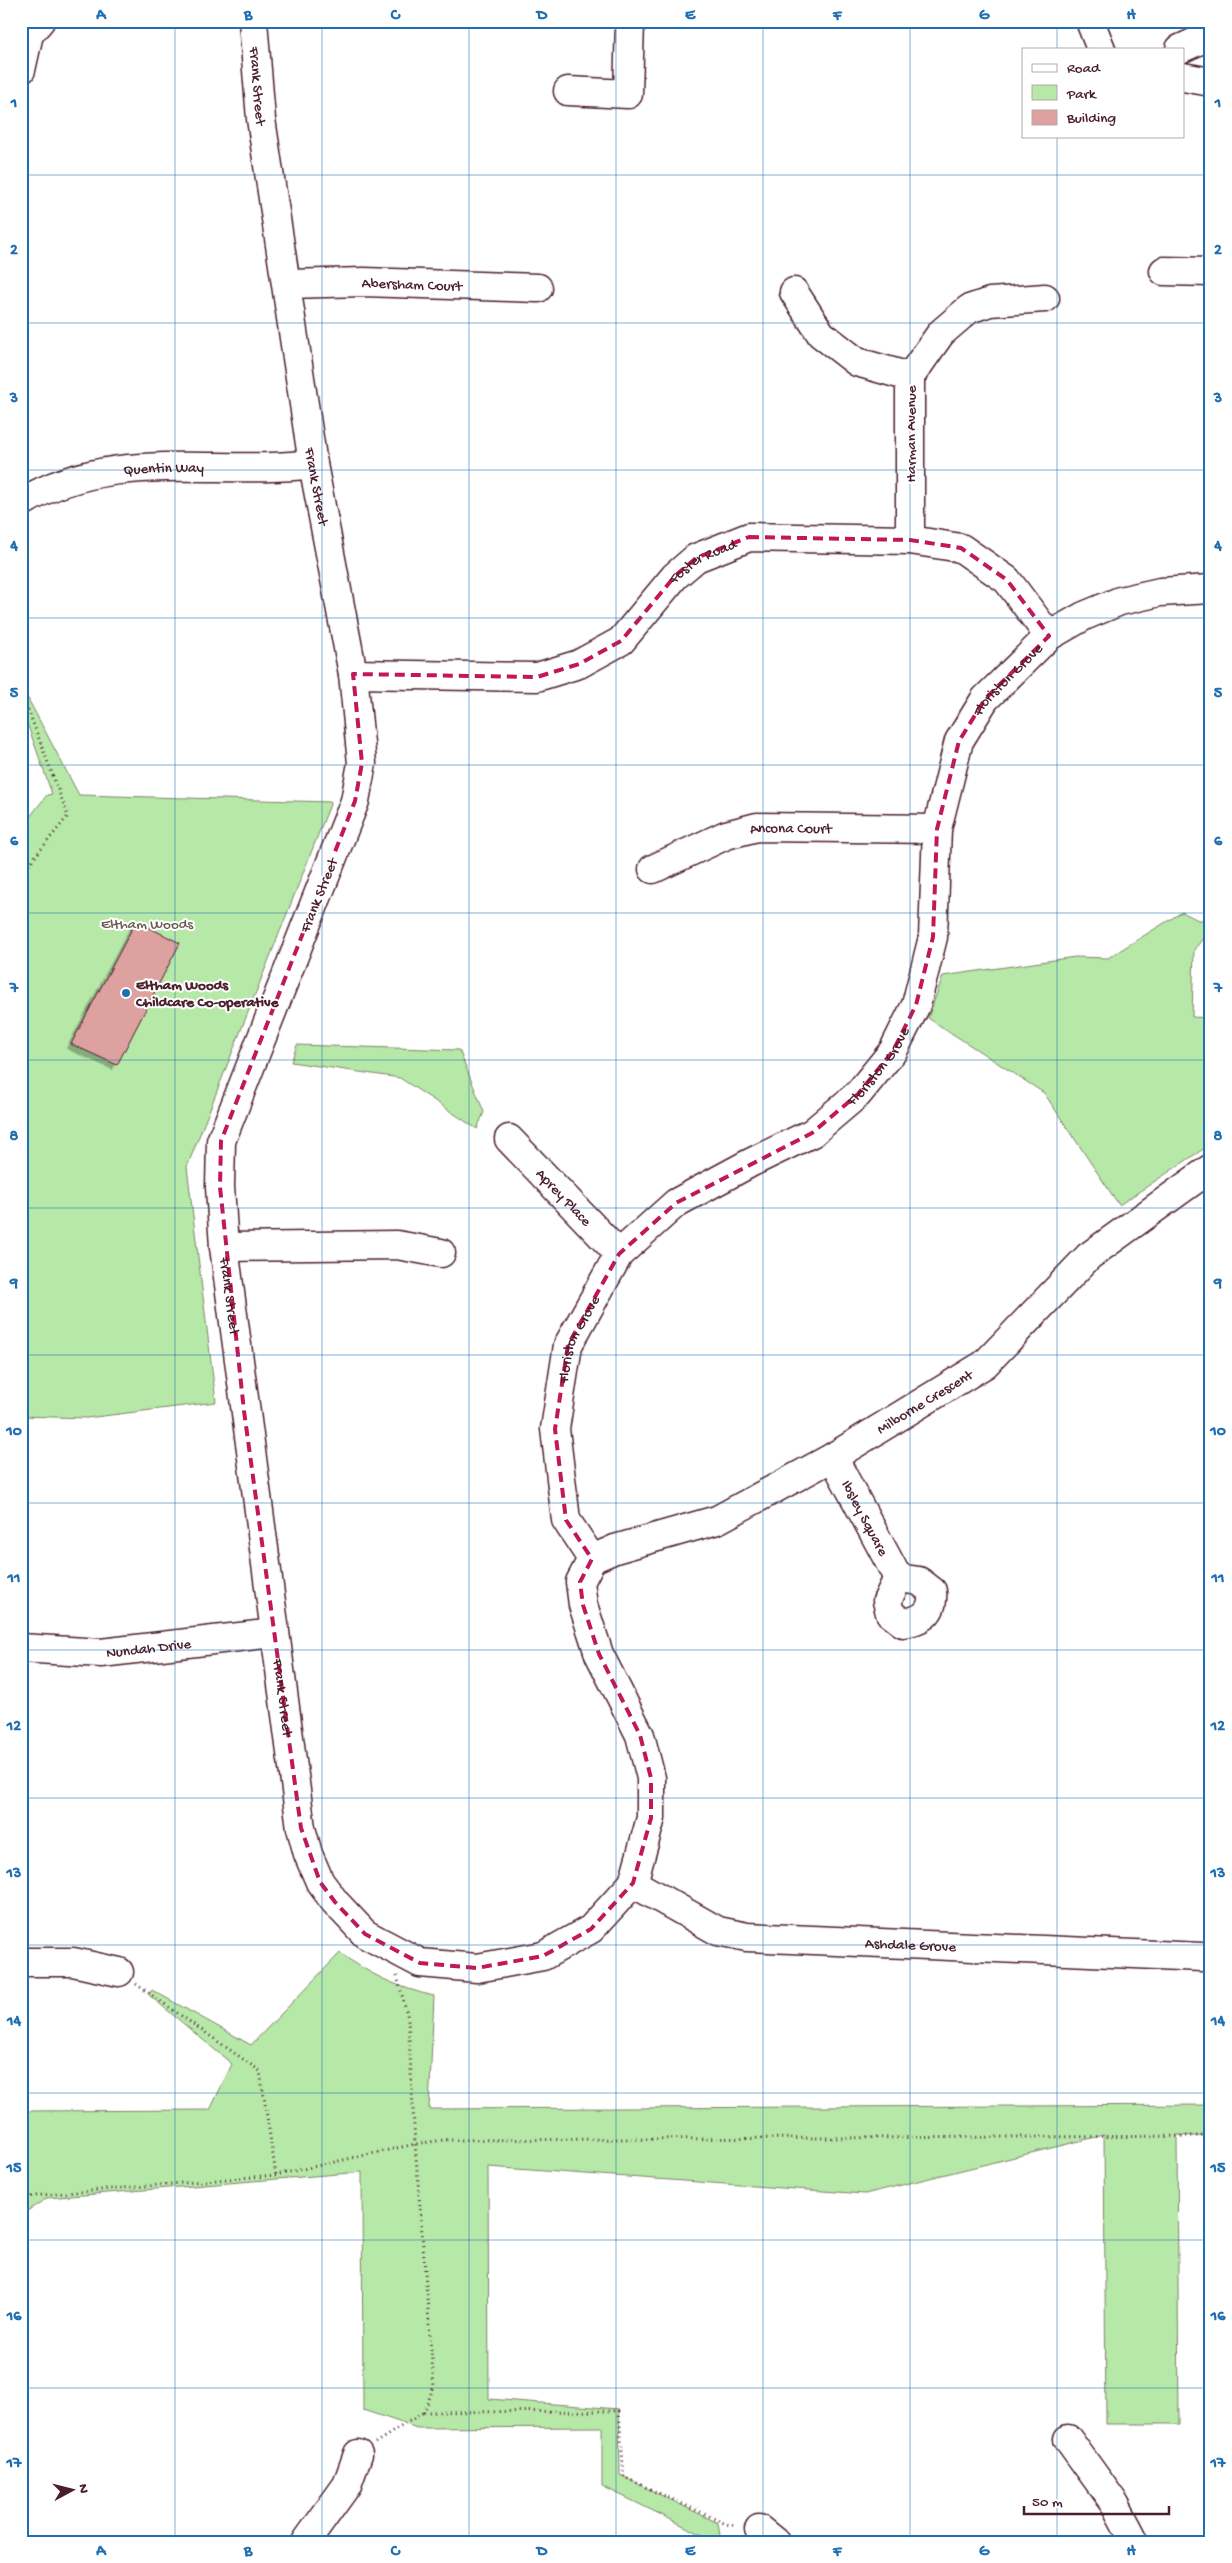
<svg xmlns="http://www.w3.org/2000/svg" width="1232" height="2563" font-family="'Gochi Hand',sans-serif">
<defs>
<filter id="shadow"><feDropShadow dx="-4.5" dy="4.5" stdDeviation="0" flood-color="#0004"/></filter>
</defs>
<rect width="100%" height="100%" fill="#fff"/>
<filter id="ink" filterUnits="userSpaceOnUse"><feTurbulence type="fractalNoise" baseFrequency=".02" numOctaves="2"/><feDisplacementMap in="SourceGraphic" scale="10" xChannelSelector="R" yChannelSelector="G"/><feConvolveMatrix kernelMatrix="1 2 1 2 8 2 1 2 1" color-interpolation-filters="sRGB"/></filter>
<g filter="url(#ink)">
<g fill="#b6e8a8" stroke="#80846a">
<path d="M21,694L26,695L79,795L331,802L187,1167L216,1402L87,1418L21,1416V828L47,795L52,794L21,706Z"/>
<path d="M1182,912L1198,920H1211V928L1194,950L1192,1017L1211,1018V1144L1119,1205L1044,1093L928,1018L943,976L1075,957L1108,958Z"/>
<path d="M297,1045L459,1050L484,1112L477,1129L400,1078L291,1062Z"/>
<path d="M340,1953C369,1974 398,1988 434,1996L429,2109L1211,2105V2137L1177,2135L1179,2424H1106L1104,2135L865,2194L488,2167L489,2399L619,2409L620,2475L718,2523L721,2542H717L602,2486V2427L417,2428L363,2410L362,2172L47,2198L21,2215V2111L210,2110L232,2064L149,1995L152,1990L251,2045Z"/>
</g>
<path fill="#dda2a0" stroke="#4a1f2b" filter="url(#shadow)" d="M136,921L180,943L117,1065L71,1044Z"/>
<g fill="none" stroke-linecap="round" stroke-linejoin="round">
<g stroke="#4a1f2b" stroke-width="31">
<g id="minor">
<path id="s1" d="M253,21L261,119L313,464L353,674L362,763L355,801L221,1141L220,1187L224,1247L301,1828L308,1854L320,1882L335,1902L365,1934L420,1963L477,1968L543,1956L591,1929L633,1883L651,1818V1778L640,1735L599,1654L583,1605L580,1582L592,1559"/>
<path d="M1090,21L1101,49"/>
<path d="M1180,49L1211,35"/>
<path d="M21,70L29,34L40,21"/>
<path d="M1183,77L1211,82"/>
<path d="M568,91L628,94L630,21"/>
<path d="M1164,271L1211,272"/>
<path id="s2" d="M287,284L364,282L538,288"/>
<path d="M794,292L821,334L857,362L910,377"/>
<path id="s3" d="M21,503C108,447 216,476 313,464"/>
<path d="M910,540V377L941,333L969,309L990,302L1045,298"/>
<path id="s4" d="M353,674L537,677L579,664L621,641L675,576L696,558L749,537L910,540L961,548L1007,580L1049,636"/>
<path id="s5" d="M653,869L726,835L757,827L937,829"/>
<path id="s6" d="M509,1139L619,1254"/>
<path d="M224,1247L397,1245L441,1253"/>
<path id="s7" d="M833,1457L898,1578"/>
<path id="s8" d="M592,1559L566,1520L555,1429L568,1345L619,1254L676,1203L750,1163L812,1133L858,1094L893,1051L916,1005L933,937L937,829L959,741L985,699L1049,636L1084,616L1120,601L1160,592L1211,589"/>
<path id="s9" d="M592,1559L615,1549L717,1520L833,1457L985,1364L1089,1256L1211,1168"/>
<path d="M898,1578L919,1581L932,1591C934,1613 923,1620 903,1623L890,1613L887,1601Z"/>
<path id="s10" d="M21,1648L101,1653L274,1633"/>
<path id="s11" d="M633,1883L718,1931L747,1937L1202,1957"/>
<path d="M21,1962H73L119,1972"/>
<path d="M1068,2439L1115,2504L1135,2542"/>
<path d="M759,2529L775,2542"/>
<path d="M306,2542L347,2485L358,2454"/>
</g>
</g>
<g stroke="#4a1f2b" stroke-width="3" stroke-dasharray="1 4" stroke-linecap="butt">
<path d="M21,691L68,816L21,874"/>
<path d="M397,1976L408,2018L415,2144L434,2386L424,2412L619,2411L624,2477L726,2524L737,2526"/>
<path d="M136,1984L260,2071L276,2175"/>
<path d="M21,2198L42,2195L276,2175L415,2144L444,2140L1211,2136"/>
<path d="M375,2443L424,2412"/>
</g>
<use href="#minor" stroke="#fff" stroke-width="28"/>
</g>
</g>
<path fill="none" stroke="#c2185b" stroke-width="4" stroke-dasharray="10 6" stroke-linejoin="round" d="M749,537L910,540L961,548L1007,580L1049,636L985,699L959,741L937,829L933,937L916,1005L893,1051L858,1094L812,1133L676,1203L619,1254L568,1345L555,1429L566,1520L592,1559L580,1582L583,1605L599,1654L640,1735L651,1778V1818L633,1883L591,1929L543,1956L477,1968L420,1963L365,1934L335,1902L320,1882L301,1828L244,1411L220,1187L221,1141L355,801L362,763L353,674L537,677L579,664L621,641L675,576L696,558Z"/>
<path fill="none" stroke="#1f6fb2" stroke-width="1" stroke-opacity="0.55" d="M175,21V2542M322,21V2542M469,21V2542M616,21V2542M763,21V2542M910,21V2542M1057,21V49M1057,136V2542M21,175H1211M21,323H1211M21,470H1211M21,618H1211M21,765H1211M21,913H1211M21,1060H1211M21,1208H1211M21,1355H1211M21,1503H1211M21,1650H1211M21,1798H1211M21,1945H1211M21,2093H1211M21,2240H1211M21,2388H1211"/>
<circle fill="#1f6fb2" stroke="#fff" stroke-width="2" cx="126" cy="993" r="5"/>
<g text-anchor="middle" stroke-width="4" stroke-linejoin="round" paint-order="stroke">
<g font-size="15" fill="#4a1f2b" stroke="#fff">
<text dy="5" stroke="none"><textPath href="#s1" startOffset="65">Frank Street</textPath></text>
<text dy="5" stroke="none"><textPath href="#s2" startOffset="125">Abersham Court</textPath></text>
<text transform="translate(910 434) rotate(-90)" y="5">Harman Avenue</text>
<text dy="5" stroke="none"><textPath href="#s3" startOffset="149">Quentin Way</textPath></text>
<text dy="5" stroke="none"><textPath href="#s1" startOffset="470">Frank Street</textPath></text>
<text dy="5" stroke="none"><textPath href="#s4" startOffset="392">Foster Road</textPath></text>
<text dy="5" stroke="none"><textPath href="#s8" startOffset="1072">Floriston Grove</textPath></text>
<text dy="5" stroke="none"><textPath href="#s5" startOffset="146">Ancona Court</textPath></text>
<text transform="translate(318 895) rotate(-68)" y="5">Frank Street</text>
<text dy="5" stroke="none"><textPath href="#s8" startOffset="652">Floriston Grove</textPath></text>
<text dy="5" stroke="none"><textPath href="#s6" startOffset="80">Aprey Place</textPath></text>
<text dy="5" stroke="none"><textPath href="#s1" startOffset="1310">Frank Street</textPath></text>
<text dy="5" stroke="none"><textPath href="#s8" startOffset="232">Floriston Grove</textPath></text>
<text dy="5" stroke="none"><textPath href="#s9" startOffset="370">Milborne Crescent</textPath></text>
<text dy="5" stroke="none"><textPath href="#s7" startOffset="69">Ibsley Square</textPath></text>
<text dy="5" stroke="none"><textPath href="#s10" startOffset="128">Nundah Drive</textPath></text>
<text dy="5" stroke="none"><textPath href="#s1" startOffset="1715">Frank Street</textPath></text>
<text dy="5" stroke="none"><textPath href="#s11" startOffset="291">Ashdale Grove</textPath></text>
</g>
<g font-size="15" fill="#6a5b50" stroke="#fff">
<text x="147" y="928">Eltham Woods</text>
</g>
<g font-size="15" font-weight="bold" fill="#4a1f2b" stroke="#fff" text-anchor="start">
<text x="136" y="989">Eltham Woods<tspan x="136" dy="17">Childcare Co-operative</tspan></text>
</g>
</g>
<rect width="1232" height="2563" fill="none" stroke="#fff" stroke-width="55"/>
<rect x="1022" y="48" width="162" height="90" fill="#ffffff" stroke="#b7a5aa"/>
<rect x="1032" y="64" width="25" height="8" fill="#ffffff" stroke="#b7a5aa"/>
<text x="1067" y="72" font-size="15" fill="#4a1f2b">Road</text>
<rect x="1032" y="85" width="25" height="15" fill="#b6e8a8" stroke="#b7a5aa"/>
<text x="1067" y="98" font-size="15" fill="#4a1f2b">Park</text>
<rect x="1032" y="110" width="25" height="15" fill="#dda2a0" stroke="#b7a5aa"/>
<text x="1067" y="122" font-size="15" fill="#4a1f2b">Building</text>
<g transform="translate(72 2490) rotate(83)" stroke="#ffffff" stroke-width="4" paint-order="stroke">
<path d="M0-4L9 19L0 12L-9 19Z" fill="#4a1f2b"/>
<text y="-8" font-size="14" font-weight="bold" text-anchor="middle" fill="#4a1f2b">N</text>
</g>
<path d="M1024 2506v8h145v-8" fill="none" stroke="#4a1f2b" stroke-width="2.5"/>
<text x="1032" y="2506" font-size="15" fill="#4a1f2b" stroke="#ffffff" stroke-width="4" paint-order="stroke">50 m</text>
<rect x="28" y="28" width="1176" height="2508" fill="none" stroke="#1f6fb2" stroke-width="2"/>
<g font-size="16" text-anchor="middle" font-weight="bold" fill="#1f6fb2">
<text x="101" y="19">A</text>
<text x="248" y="19">B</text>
<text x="395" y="19">C</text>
<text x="542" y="19">D</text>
<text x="690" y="19">E</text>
<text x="837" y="19">F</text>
<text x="984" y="19">G</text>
<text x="1131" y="19">H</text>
<text x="14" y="107">1</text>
<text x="1218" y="107">1</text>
<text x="14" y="254">2</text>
<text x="1218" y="254">2</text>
<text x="14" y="402">3</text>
<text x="1218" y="402">3</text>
<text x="14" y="550">4</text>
<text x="1218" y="550">4</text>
<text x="14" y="697">5</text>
<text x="1218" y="697">5</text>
<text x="14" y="845">6</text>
<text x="1218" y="845">6</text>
<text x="14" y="992">7</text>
<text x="1218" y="992">7</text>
<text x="14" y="1140">8</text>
<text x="1218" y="1140">8</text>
<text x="14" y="1287">9</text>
<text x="1218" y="1287">9</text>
<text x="14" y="1435">10</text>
<text x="1218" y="1435">10</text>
<text x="14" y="1582">11</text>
<text x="1218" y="1582">11</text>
<text x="14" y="1730">12</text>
<text x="1218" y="1730">12</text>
<text x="14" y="1877">13</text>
<text x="1218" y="1877">13</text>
<text x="14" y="2025">14</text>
<text x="1218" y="2025">14</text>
<text x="14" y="2172">15</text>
<text x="1218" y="2172">15</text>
<text x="14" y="2320">16</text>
<text x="1218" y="2320">16</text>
<text x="14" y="2467">17</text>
<text x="1218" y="2467">17</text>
<text x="101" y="2555">A</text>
<text x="248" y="2555">B</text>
<text x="395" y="2555">C</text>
<text x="542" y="2555">D</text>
<text x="690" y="2555">E</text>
<text x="837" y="2555">F</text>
<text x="984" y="2555">G</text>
<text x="1131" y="2555">H</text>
</g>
</svg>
